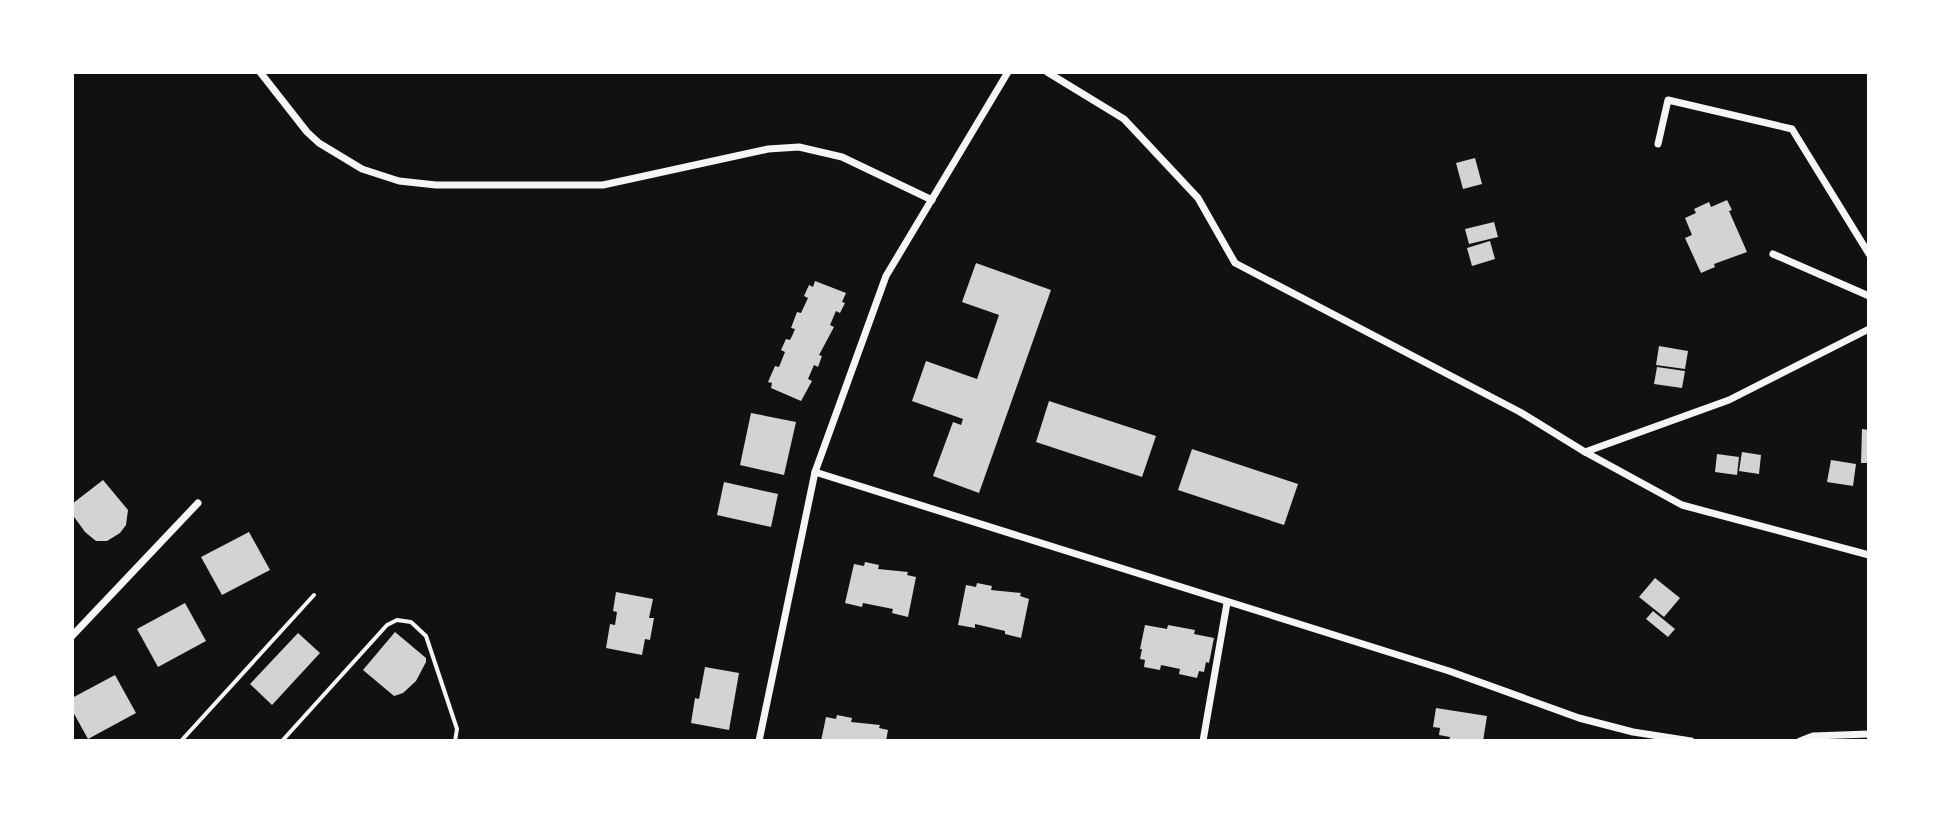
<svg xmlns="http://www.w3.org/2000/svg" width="1941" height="813" font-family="Barlow,sans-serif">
<rect width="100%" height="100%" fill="#111"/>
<g fill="#d3d3d3">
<path d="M1475,158L1482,184L1463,189L1456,163Z"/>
<path d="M1727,200L1732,210L1729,211L1747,252L1714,264L1715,267L1701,273L1685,238L1692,235L1685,218L1696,213L1694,209L1709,202L1711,207Z"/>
<path d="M1494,222L1498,237L1469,244L1465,229Z"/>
<path d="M1490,241L1495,259L1472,266L1467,248Z"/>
<path d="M976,263L1051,290L979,493L933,476L953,422L961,425L963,419L912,401L926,361L977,379L999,315L962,302Z"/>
<path d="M815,281L846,293L842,302L845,303L840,313L836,311L830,325L834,327L819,355L822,356L818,367L814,365L808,379L812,381L801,401L771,388L772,383L768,382L775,366L779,367L785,352L781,350L786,339L790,340L793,334L795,329L791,328L797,312L801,313L808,298L804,296L809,285L813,287Z"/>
<path d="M1659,346L1688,351L1685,369L1656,365Z"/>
<path d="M1657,367L1685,371L1682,388L1654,384Z"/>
<path d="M1049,401L1156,436L1142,477L1036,442Z"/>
<path d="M751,413L796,422L784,475L740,465Z"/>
<path d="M1862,429L1869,430V463H1861Z"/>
<path d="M1192,449L1298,484L1284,525L1178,490Z"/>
<path d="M1742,452L1761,455L1759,474L1739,471Z"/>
<path d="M1717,454L1739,457L1737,475L1715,472Z"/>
<path d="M1831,460L1856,464L1853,486L1827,482Z"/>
<path d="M103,480L128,510L126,525L120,533L107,541H96L85,532L72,514V504Z"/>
<path d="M724,482L778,494L771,527L717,515Z"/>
<path d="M249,532L270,570L222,595L201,557Z"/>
<path d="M865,562L879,565L878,569L908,572L907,575L916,577L908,617L892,613L893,609L863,603L862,607L845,603L854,564L864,566Z"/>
<path d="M1655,578L1680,598L1664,617L1639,597Z"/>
<path d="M977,583L992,586L991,590L1021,593L1020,596L1029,599L1021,638L1005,634V631L975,624V628L958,625L966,585L976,587Z"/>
<path d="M616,592L653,599L649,618H654L650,640L645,639L642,655L606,648L610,624L615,625L617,612L613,611Z"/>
<path d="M185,603L206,641L158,667L137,629Z"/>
<path d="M1653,611L1675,629L1668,637L1646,619Z"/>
<path d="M1145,625L1167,629L1168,625L1195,630L1194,634L1214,638L1209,663L1206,662L1204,672L1199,671L1197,678L1179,674L1180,669L1161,665L1160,670L1144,667L1145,660L1140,659L1142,649H1140Z"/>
<path d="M395,632L426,658V662L416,681L403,693L394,696L363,670Z"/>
<path d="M298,633L320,653L272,705L250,684Z"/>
<path d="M705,667L739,673L729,730L691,723L695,698L699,699Z"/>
<path d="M115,675L136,713L88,739L72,710V698Z"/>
<path d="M1436,708L1487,716L1483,741H1449L1450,737L1439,735L1440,728L1433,727Z"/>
<path d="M837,715L852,718L851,722L880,725L879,728L888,730L886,741H821L826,717L836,719Z"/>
</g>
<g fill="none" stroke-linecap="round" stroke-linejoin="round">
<g stroke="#f5f5f5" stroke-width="4">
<path d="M181,741L314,595"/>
<path d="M282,741L387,625L397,620L411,622L426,636L457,729L455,741"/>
</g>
<g stroke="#f5f5f5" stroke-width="7">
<path d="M260,72L307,132L319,143L362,169L399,181L436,185H603L768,149L799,147L842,157L932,200"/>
<path d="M1047,72L1124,119L1198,198L1235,263L1520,412L1585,452"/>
<path d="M1658,144L1668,100L1792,129L1869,254"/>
<path d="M1773,254L1869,296"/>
<path d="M1869,329L1729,400L1585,452L1682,505L1869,555"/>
<path d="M815,472L1449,671L1579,718L1633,732L1691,741"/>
<path d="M72,636L198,503"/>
<path d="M759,741L815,472L886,276L1008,72"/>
<path d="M1203,741L1227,603"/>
<path d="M1800,741L1813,736L1869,734"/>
</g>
</g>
<rect width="1941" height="813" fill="none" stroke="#ffffff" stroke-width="148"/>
</svg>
